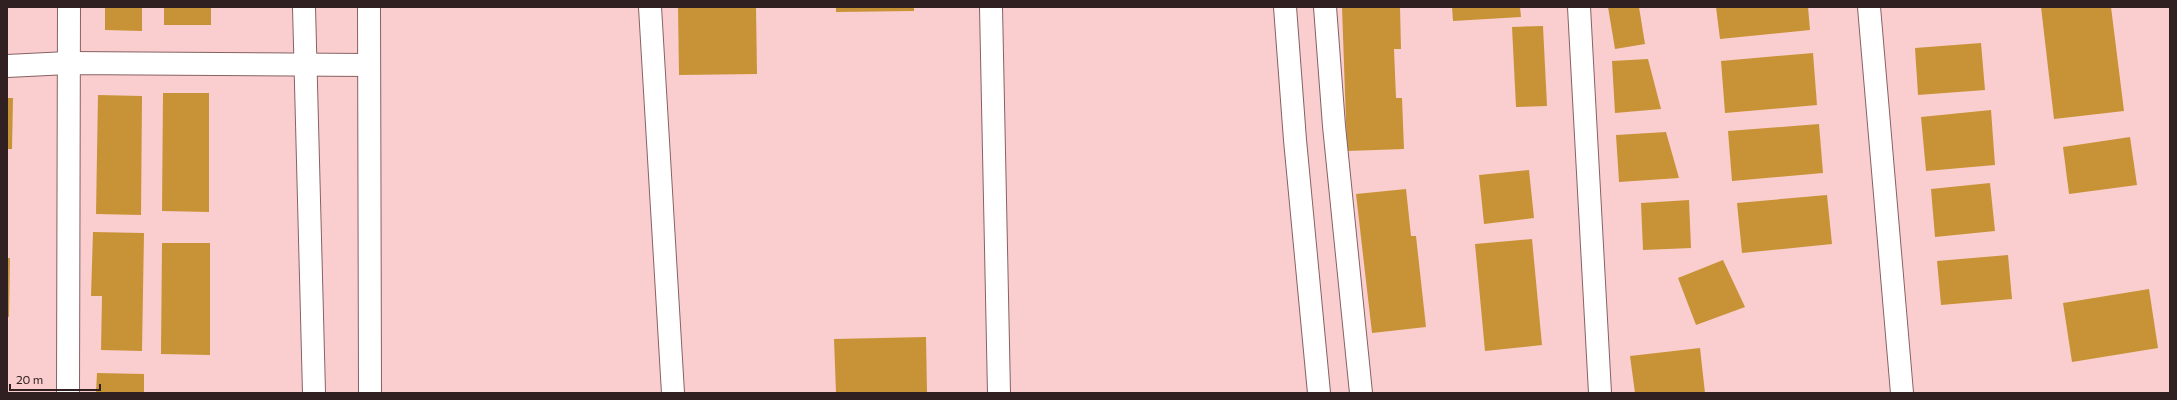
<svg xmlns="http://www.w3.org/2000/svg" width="2177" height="400" font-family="Commissioner,sans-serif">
<rect width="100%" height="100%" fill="#facece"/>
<g fill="#c89337">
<path d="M105,7H142V31L105,30Z"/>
<rect x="164" y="7" width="47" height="18"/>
<path d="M678,7H756L757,74L679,75Z"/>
<path d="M836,7H914V11L836,12Z"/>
<path d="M1342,7H1400L1401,49H1394L1396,98H1402L1404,149L1347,151Z"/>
<path d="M1452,7H1520L1521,17L1453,21Z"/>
<path d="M1608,7H1639L1645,44L1615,49Z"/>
<path d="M1716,7H1808L1810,30L1720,39Z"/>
<path d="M2041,7H2111L2124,111L2054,119Z"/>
<path d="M1543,26L1547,106L1516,107L1512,27Z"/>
<path d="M1981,43L1985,90L1918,95L1915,48Z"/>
<path d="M1813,53L1817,105L1725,113L1721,61Z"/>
<path d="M1648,59L1661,109L1615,113L1612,61Z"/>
<path d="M163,93H209V212L162,211Z"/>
<path d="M98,95L142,96L141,215L96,214Z"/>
<path d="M7,98H13L12,149H7Z"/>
<path d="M1991,110L1995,165L1926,171L1921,117Z"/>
<path d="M1819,124L1823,173L1732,181L1728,131Z"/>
<path d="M1666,132L1679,178L1619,182L1616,135Z"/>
<path d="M2130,137L2137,185L2069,194L2063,147Z"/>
<path d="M1529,170L1534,218L1484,224L1479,175Z"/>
<path d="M1990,183L1995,231L1935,237L1931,189Z"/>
<path d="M1406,189L1411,236H1416L1426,327L1372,333L1356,194Z"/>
<path d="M1827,195L1832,244L1742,253L1737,203Z"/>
<path d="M1689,200L1691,248L1643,250L1641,203Z"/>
<path d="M93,232L144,233L142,351L101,350L102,296H91Z"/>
<path d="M1532,239L1542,345L1485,351L1475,244Z"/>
<path d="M162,243H210V355L161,354Z"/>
<path d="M2008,255L2012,299L1941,305L1937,261Z"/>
<path d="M7,258H10L9,317H7Z"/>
<path d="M1723,260L1745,307L1696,325L1678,278Z"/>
<path d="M2149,289L2158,348L2072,362L2063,303Z"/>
<path d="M926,337L927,393H836L834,339Z"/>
<path d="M1700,348L1705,393H1635L1630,356Z"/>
<path d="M97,373L144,374V393H96Z"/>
</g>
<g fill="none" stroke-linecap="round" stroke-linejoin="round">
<g stroke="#886162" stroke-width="24">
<g id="street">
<path d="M650,7L673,393"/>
<path d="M991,7L999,393"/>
<path d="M1579,7L1600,393"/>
<path d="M1869,7L1902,393"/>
<path d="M7,66L68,63L369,65"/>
<path d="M68,393L69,7"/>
</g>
</g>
<g stroke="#886162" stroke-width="24">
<g id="secondary">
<path d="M304,7L314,393"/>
<path d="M369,7L370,393"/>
<path d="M1285,7L1295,140L1319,393"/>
<path d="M1325,7L1334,126L1361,393"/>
</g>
</g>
<use href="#street" stroke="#fff" stroke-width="22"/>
<use href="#secondary" stroke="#fff" stroke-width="22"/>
</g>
<rect width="2177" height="400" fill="none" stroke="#302021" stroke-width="16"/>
<path d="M10 384v6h90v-6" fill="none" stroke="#302021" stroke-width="2"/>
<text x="16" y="384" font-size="12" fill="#302021" stroke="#facece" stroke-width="3" paint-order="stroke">20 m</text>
</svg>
